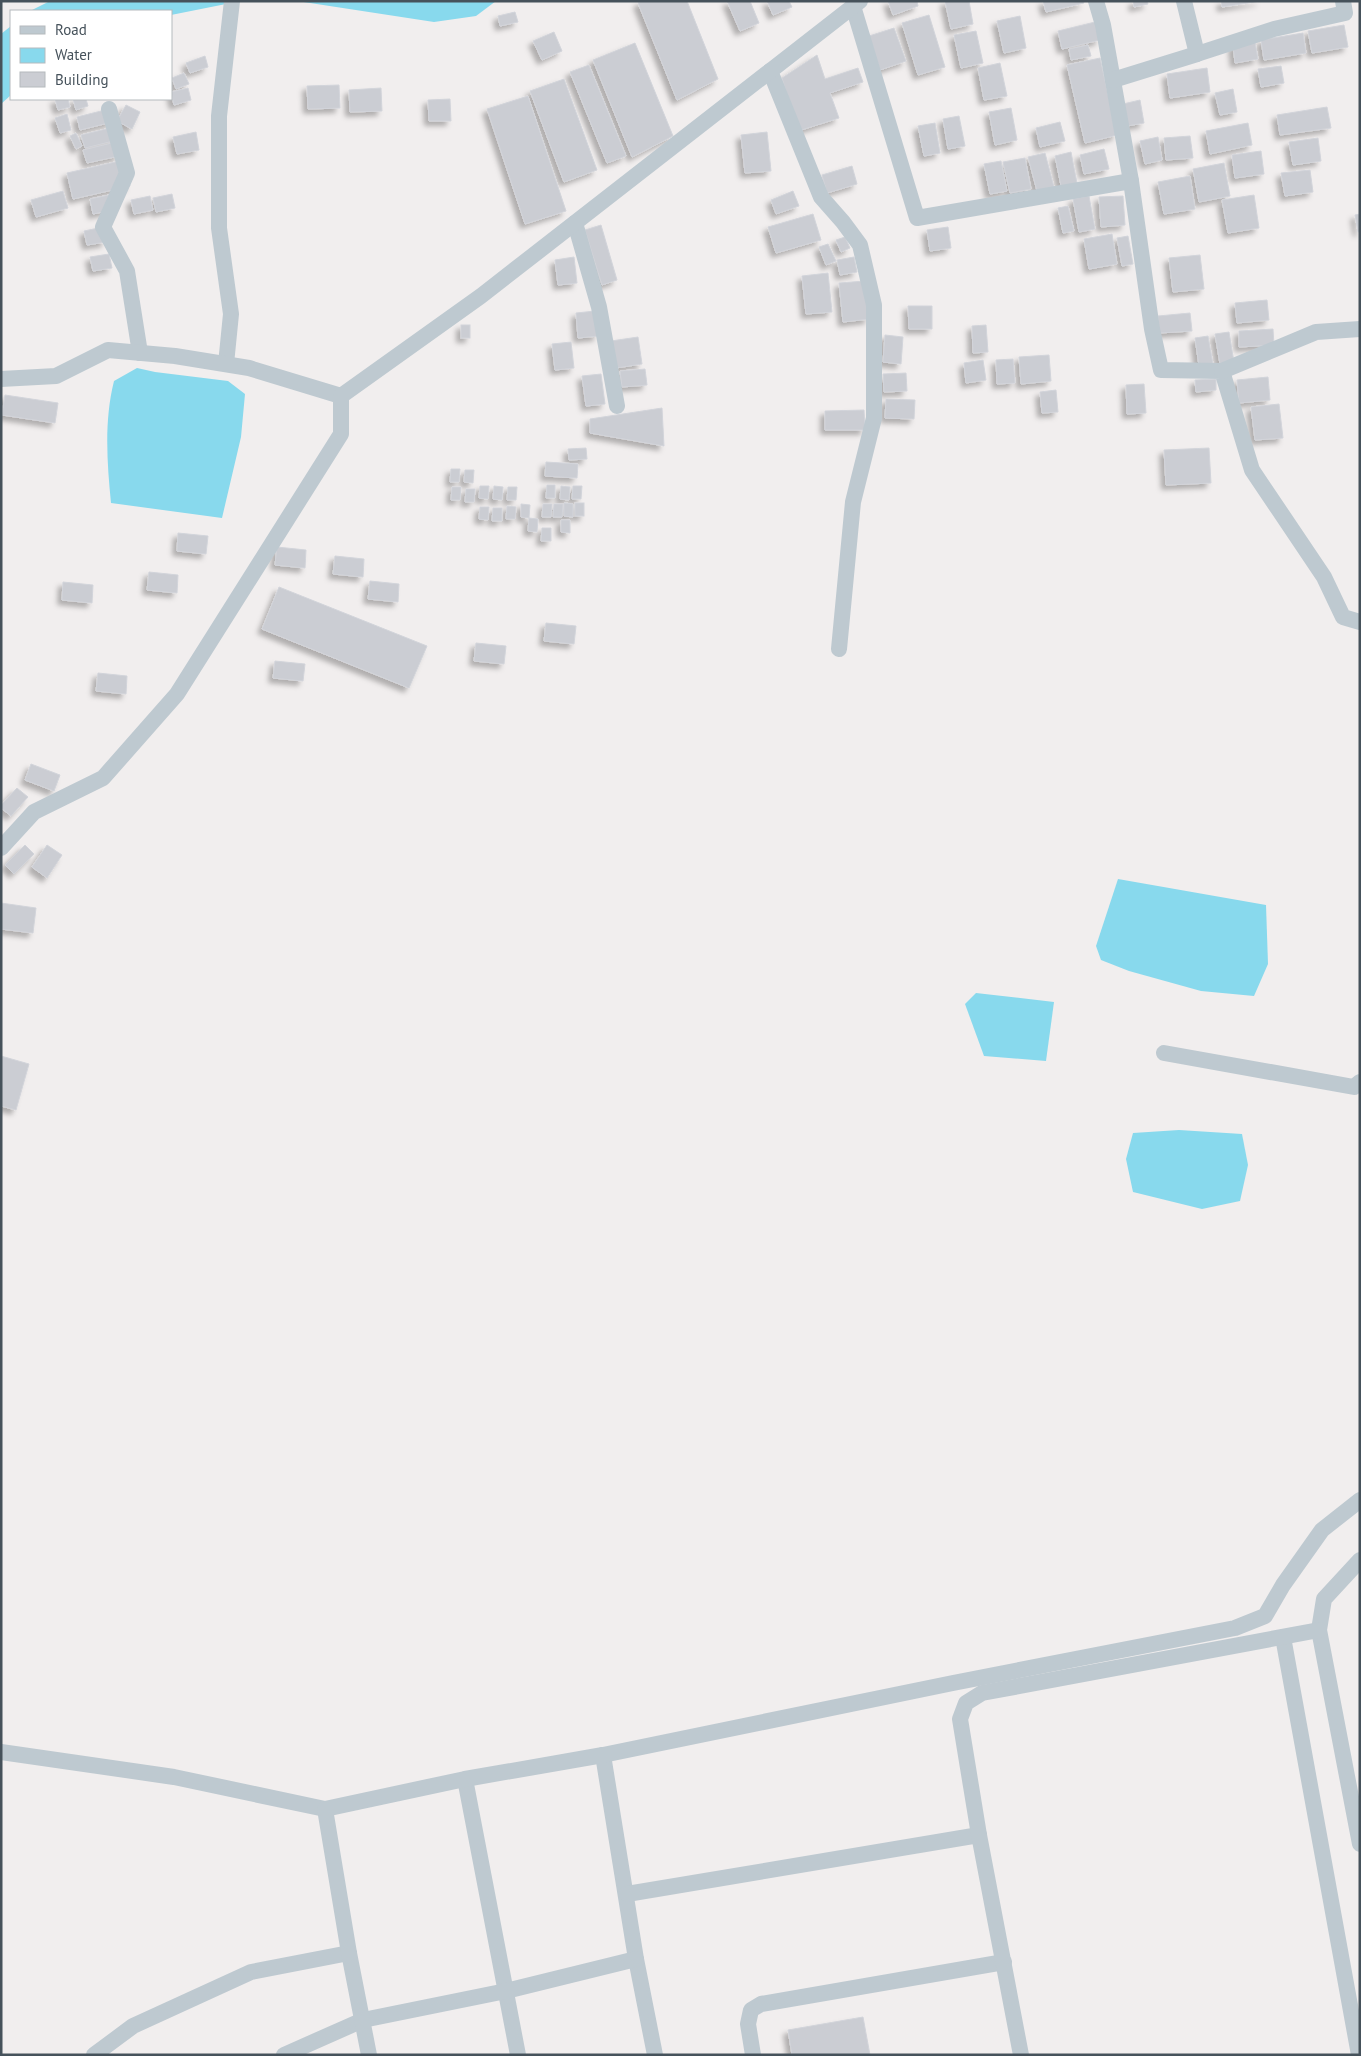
<svg xmlns="http://www.w3.org/2000/svg" width="1361" height="2056" font-family="'PT Sans',sans-serif">
<defs>
<filter id="shadow"><feDropShadow dx="-4.5" dy="4.5" stdDeviation="2.5" flood-color="#0004"/></filter>
</defs>
<rect width="100%" height="100%" fill="#f1eeee"/>
<g fill="#88d9ed">
<path d="M50,1H241L171,15V11H30Z"/>
<path d="M297,1H496L476,16L434,22Z"/>
<path d="M11,26V95L1,104V34Z"/>
<path d="M137,368L155,372L228,381L245,394L241,437L222,518L111,503C107,462 104,421 114,381Z"/>
<path d="M1118,879L1266,905L1268,964L1254,996L1201,991L1129,971L1101,960L1096,946Z"/>
<path d="M976,993L1054,1002L1046,1061L984,1056L965,1004Z"/>
<path d="M1179,1130L1242,1134L1248,1165L1240,1201L1202,1209L1133,1192L1126,1159L1133,1133Z"/>
</g>
<g fill="#cbcdd3" stroke="#d2d4da" filter="url(#shadow)">
<path d="M641,1H687L718,79L677,100L638,3Z"/>
<path d="M727,1H750L759,23L740,31Z"/>
<path d="M767,1H789L792,7L773,15Z"/>
<path d="M888,1H917L918,6L893,15Z"/>
<path d="M945,1H969L973,24L951,29Z"/>
<path d="M1043,1H1083L1084,3L1046,12Z"/>
<path d="M1133,1H1147L1148,4L1134,7Z"/>
<path d="M1221,1H1261L1222,7Z"/>
<path d="M515,12L518,22L500,26L498,16Z"/>
<path d="M929,15L945,67L918,75L902,23Z"/>
<path d="M1020,16L1026,48L1004,53L997,21Z"/>
<path d="M1095,22L1100,40L1062,49L1058,31Z"/>
<path d="M1344,25L1348,47L1312,53L1308,31Z"/>
<path d="M894,28L906,61L880,70L869,36Z"/>
<path d="M976,31L983,63L961,68L954,35Z"/>
<path d="M554,32L562,51L542,60L533,41Z"/>
<path d="M1303,33L1306,53L1264,60L1261,40Z"/>
<path d="M1255,42L1258,59L1235,63L1233,45Z"/>
<path d="M635,43L673,136L632,157L593,60Z"/>
<path d="M1088,45L1091,56L1071,60L1069,49Z"/>
<path d="M817,55L825,79L858,68L863,82L830,93L839,118L798,131L782,78Z"/>
<path d="M205,56L208,67L190,73L186,63Z"/>
<path d="M1100,58L1117,135L1085,143L1067,65Z"/>
<path d="M1000,63L1007,96L984,100L978,68Z"/>
<path d="M589,65L626,156L607,163L570,72Z"/>
<path d="M1281,66L1284,83L1261,87L1258,69Z"/>
<path d="M1207,68L1210,92L1170,98L1167,74Z"/>
<path d="M184,73L189,84L176,89L172,78Z"/>
<path d="M564,79L597,170L564,182L530,91Z"/>
<path d="M339,85L340,108L308,109L307,86Z"/>
<path d="M188,88L191,100L174,105L171,92Z"/>
<path d="M381,88L382,111L350,112L349,90Z"/>
<path d="M1233,89L1237,112L1220,115L1215,93Z"/>
<path d="M528,96L566,211L525,224L487,109Z"/>
<path d="M55,99H68L70,107L58,110Z"/>
<path d="M73,99H86L88,106L76,110Z"/>
<path d="M450,99L451,121H429L428,100Z"/>
<path d="M1140,100L1144,123L1127,126L1123,104Z"/>
<path d="M126,105L140,112L132,129L117,121Z"/>
<path d="M1327,107L1331,128L1280,135L1277,115Z"/>
<path d="M1011,108L1017,140L995,145L989,112Z"/>
<path d="M109,109L112,122L80,130L77,117Z"/>
<path d="M67,114L71,130L60,133L55,118Z"/>
<path d="M959,116L965,146L948,149L943,119Z"/>
<path d="M1060,122L1065,141L1040,147L1036,128Z"/>
<path d="M935,123L940,153L924,156L918,126Z"/>
<path d="M1248,123L1252,145L1210,154L1206,131Z"/>
<path d="M114,127L117,140L85,148L81,135Z"/>
<path d="M196,132L199,150L177,154L173,137Z"/>
<path d="M767,132L771,171L745,173L741,135Z"/>
<path d="M76,133L82,146L76,149L70,136Z"/>
<path d="M1190,136L1193,158L1166,160L1164,138Z"/>
<path d="M1158,137L1162,160L1145,164L1140,141Z"/>
<path d="M1318,138L1321,161L1293,165L1289,142Z"/>
<path d="M116,142L119,156L87,163L83,150Z"/>
<path d="M1104,149L1109,169L1084,174L1080,155Z"/>
<path d="M1261,151L1264,174L1235,178L1232,155Z"/>
<path d="M1071,152L1077,183L1061,186L1055,156Z"/>
<path d="M1045,153L1054,187L1037,191L1028,157Z"/>
<path d="M1025,158L1031,189L1010,193L1003,162Z"/>
<path d="M124,160L130,186L73,199L67,173Z"/>
<path d="M1001,161L1007,191L990,194L984,164Z"/>
<path d="M1224,163L1230,196L1199,202L1193,169Z"/>
<path d="M852,166L857,184L827,193L822,175Z"/>
<path d="M1310,170L1313,192L1285,196L1281,173Z"/>
<path d="M1190,176L1195,209L1164,214L1158,182Z"/>
<path d="M63,191L68,208L36,217L31,200Z"/>
<path d="M793,191L799,206L776,214L771,200Z"/>
<path d="M172,194L175,208L156,212L153,198Z"/>
<path d="M109,195L112,210L93,214L90,199Z"/>
<path d="M1254,195L1259,228L1228,233L1222,200Z"/>
<path d="M150,196L153,210L134,214L131,200Z"/>
<path d="M1089,196L1095,229L1079,232L1073,199Z"/>
<path d="M1123,196L1125,225L1101,227L1099,197Z"/>
<path d="M1068,206L1074,231L1063,233L1058,208Z"/>
<path d="M813,214L821,240L776,253L768,227Z"/>
<path d="M1360,214V232H1358L1355,215Z"/>
<path d="M601,225L617,280L602,285L585,230Z"/>
<path d="M103,227L106,242L87,245L84,231Z"/>
<path d="M948,227L951,248L930,251L927,230Z"/>
<path d="M1112,234L1117,264L1089,269L1084,239Z"/>
<path d="M1128,236L1133,264L1122,266L1117,238Z"/>
<path d="M845,237L850,248L841,252L836,240Z"/>
<path d="M828,244L836,261L826,265L819,247Z"/>
<path d="M109,254L112,268L93,271L90,257Z"/>
<path d="M1200,255L1204,289L1173,292L1169,258Z"/>
<path d="M574,257L577,283L558,285L555,260Z"/>
<path d="M854,257L857,272L840,275L837,260Z"/>
<path d="M828,273L832,312L806,314L802,276Z"/>
<path d="M865,281L869,319L843,322L839,283Z"/>
<path d="M1267,300L1269,320L1237,323L1235,303Z"/>
<path d="M908,306H932V329H909Z"/>
<path d="M595,311L598,336L578,338L576,313Z"/>
<path d="M1190,313L1192,331L1159,333L1158,316Z"/>
<rect x="461" y="325" width="9" height="13"/>
<path d="M986,325L988,352L973,353L972,326Z"/>
<path d="M1273,329L1274,345L1239,347V331Z"/>
<path d="M1229,332L1234,362L1220,364L1215,334Z"/>
<path d="M885,335L903,337L901,364L883,362Z"/>
<path d="M1208,336L1213,364L1199,366L1195,338Z"/>
<path d="M638,337L642,364L616,368L611,341Z"/>
<path d="M571,342L574,368L555,370L552,344Z"/>
<path d="M1049,355L1051,381L1021,384L1019,357Z"/>
<path d="M1013,359L1015,383L997,384L996,360Z"/>
<path d="M983,360L986,380L966,383L964,363Z"/>
<path d="M645,369L647,385L622,387L620,371Z"/>
<path d="M906,373L907,391L884,392L883,374Z"/>
<path d="M601,374L605,404L586,406L582,376Z"/>
<path d="M1268,377L1270,400L1239,403L1237,380Z"/>
<path d="M1216,379V390L1196,392L1195,380Z"/>
<path d="M1144,384L1146,413L1127,414L1126,385Z"/>
<path d="M1056,390L1058,412L1042,413L1040,392Z"/>
<path d="M5,395L58,403L55,423L2,415Z"/>
<path d="M886,399L915,400L914,419L885,418Z"/>
<path d="M1279,404L1283,438L1255,440L1251,407Z"/>
<path d="M662,408L664,446L590,433V419Z"/>
<path d="M864,410L865,430H825V411Z"/>
<path d="M586,448L587,459L569,460L568,449Z"/>
<path d="M1209,448L1211,483L1166,485L1164,450Z"/>
<path d="M546,462L578,464L577,478L545,476Z"/>
<path d="M451,469H460L459,482H450Z"/>
<path d="M465,470H474L473,483L464,482Z"/>
<path d="M547,485H555V498H546Z"/>
<path d="M480,486H489L488,499L479,498Z"/>
<path d="M494,486L503,487L502,500L493,499Z"/>
<path d="M561,486L570,487L569,500L560,499Z"/>
<path d="M573,486H582L581,499H572Z"/>
<path d="M452,487H461L460,500H451Z"/>
<path d="M508,487H517L516,500H507Z"/>
<path d="M466,489H475L474,502H465Z"/>
<path d="M564,503L573,504V517L564,516Z"/>
<rect x="575" y="503" width="9" height="13"/>
<path d="M521,504L530,505L529,518L521,517Z"/>
<path d="M543,504H552L551,517H542Z"/>
<path d="M554,504H563L562,517H553Z"/>
<path d="M507,506L516,507L515,519H506Z"/>
<path d="M480,507H489L488,520L479,519Z"/>
<path d="M493,508H502V521H492Z"/>
<path d="M529,518L538,519L537,532L528,531Z"/>
<path d="M561,520H570V533L561,532Z"/>
<path d="M542,528H551V541H541Z"/>
<path d="M178,533L208,536L206,554L177,551Z"/>
<path d="M277,547L306,550L305,568L275,565Z"/>
<path d="M335,556L364,559L363,577L333,574Z"/>
<path d="M149,572L178,575L177,593L147,590Z"/>
<path d="M370,581L399,584L398,602L368,599Z"/>
<path d="M63,582L93,585L92,603L62,600Z"/>
<path d="M279,587L427,646L409,688L262,629Z"/>
<path d="M546,623L576,626L574,644L544,641Z"/>
<path d="M476,643L506,646L504,664L474,661Z"/>
<path d="M275,661L305,664L303,681L273,678Z"/>
<path d="M98,673L127,676L126,694L96,691Z"/>
<path d="M31,764L60,775L54,791L25,780Z"/>
<path d="M17,788L28,797L11,816L1,808V805Z"/>
<path d="M25,845L34,854L14,874L5,865Z"/>
<path d="M47,845L62,855L47,878L32,867Z"/>
<path d="M1,903L36,908L33,933L1,929Z"/>
<path d="M1,1056L29,1064L16,1110L1,1106Z"/>
<path d="M863,2017L870,2055H792L788,2030Z"/>
</g>
<g fill="none" stroke-linecap="round" stroke-linejoin="round">
<g stroke="#bec9d0" stroke-width="16">
<path d="M1096,1L1103,25L1131,181"/>
<path d="M853,6L917,218L1131,181L1152,329L1161,370L1222,371L1252,470L1324,577L1343,617L1360,622"/>
<path d="M1197,54L1274,29L1345,13L1343,1"/>
<path d="M770,71L821,197L843,222L860,245L874,305V418L853,502L839,649"/>
<path d="M1113,80L1197,54L1184,1"/>
<path d="M109,109L127,173L103,227L127,271L140,353"/>
<path d="M575,223L599,307L617,406"/>
<path d="M226,364L231,314L219,228V116L232,1"/>
<path d="M1222,371L1316,332L1360,329"/>
<path d="M1,379L56,376L108,350L175,356L249,368L341,396"/>
<path d="M1,848L34,812L103,778L177,694L341,434V396L481,296L860,1"/>
<path d="M1164,1053L1354,1087L1360,1082"/>
<path d="M1360,1560L1324,1599L1319,1630L1360,1844"/>
<path d="M1283,1637L1359,2055"/>
<path d="M1,1752L174,1777L325,1809"/>
<path d="M603,1755L636,1959L655,2055"/>
<path d="M465,1779L518,2055"/>
<path d="M627,1894L979,1835"/>
<path d="M94,2055L133,2026L251,1972L349,1953"/>
<path d="M284,2055L363,2020L506,1991L636,1959"/>
<path d="M369,2055L349,1953L325,1809L465,1779L603,1755L953,1683L1235,1628L1265,1616L1283,1585L1322,1530L1360,1500"/>
<path d="M753,2055L748,2024L751,2010L761,2004L1004,1962"/>
<path d="M1021,2055L979,1835L960,1719L966,1703L982,1693L1319,1630"/>
</g>
</g>
<rect width="1361" height="2056" fill="none" stroke="#46525b" stroke-width="5"/>
<rect x="10" y="10" width="162" height="90" fill="#ffffff" stroke="#b5babd"/>
<rect x="20" y="26" width="25" height="8" fill="#bec9d0" stroke="#b5babd"/>
<text x="55" y="35" font-size="15" fill="#46525b">Road</text>
<rect x="20" y="48" width="25" height="15" fill="#88d9ed" stroke="#b5babd"/>
<text x="55" y="60" font-size="15" fill="#46525b">Water</text>
<rect x="20" y="72" width="25" height="15" fill="#cbcdd3" stroke="#b5babd"/>
<text x="55" y="85" font-size="15" fill="#46525b">Building</text>
</svg>
